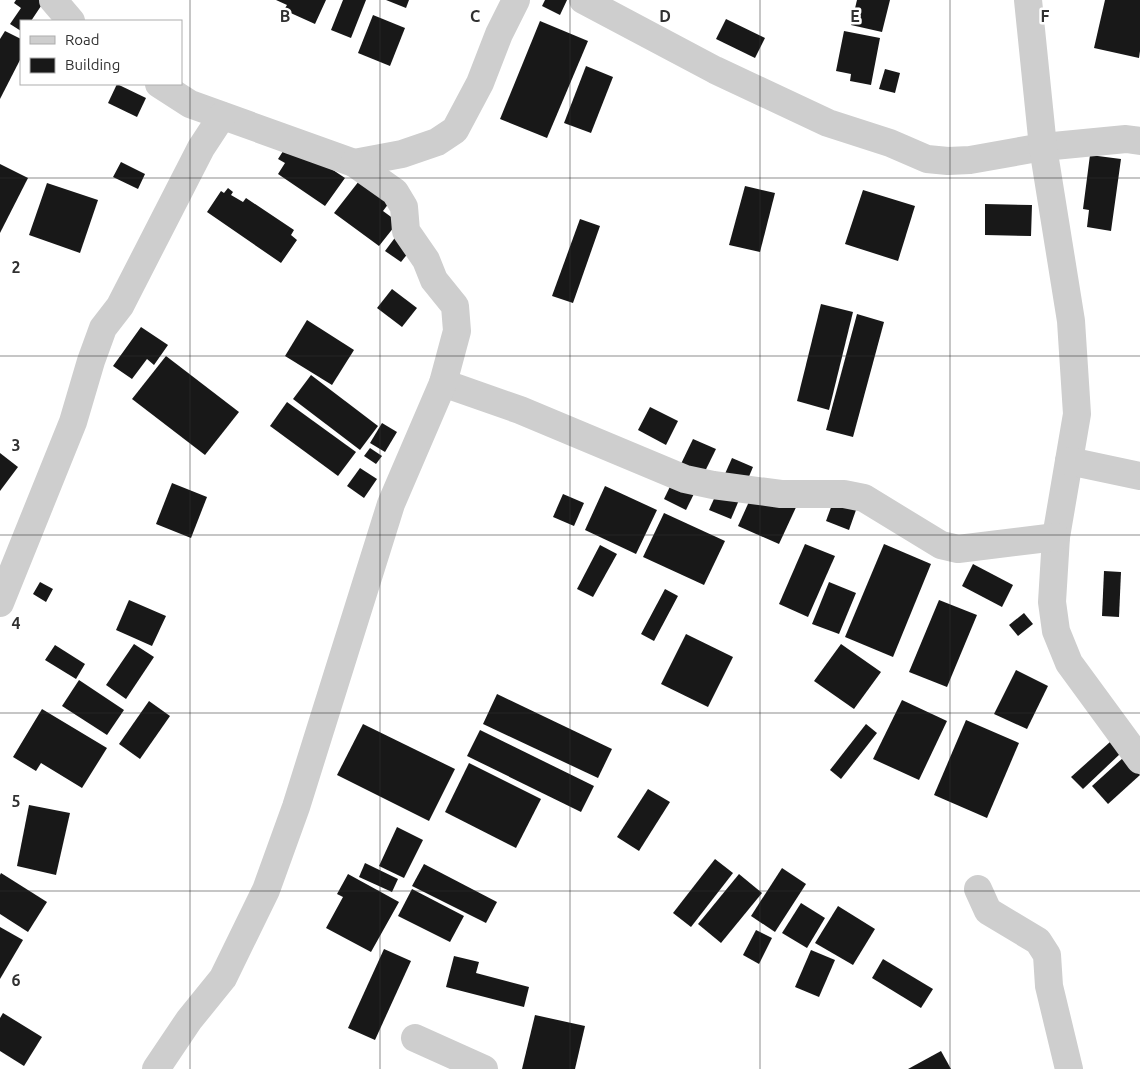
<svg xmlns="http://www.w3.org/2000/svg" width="1140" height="1069" font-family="Ubuntu,sans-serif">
<rect width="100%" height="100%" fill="#fff"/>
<g fill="#181818">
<path d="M16,0H45L31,21H21V31L10,24L21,8L14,3Z"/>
<path d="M276,0H326L315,24L284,10L287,5Z"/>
<path d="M343,0H366L351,38L331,30Z"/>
<path d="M386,0H409L406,8Z"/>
<path d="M545,0H567L560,15L542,6Z"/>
<path d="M857,0H890L882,32L851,25Z"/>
<path d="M1105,0H1140V51L1139,58L1094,48Z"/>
<path d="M373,15L405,28L390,66L358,53Z"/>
<path d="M726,19L765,38L755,58L716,39Z"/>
<path d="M540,21L588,41L547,138L500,119Z"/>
<path d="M5,31L21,39V58L0,99V39Z"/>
<path d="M844,31L880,38L871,85L850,81L851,74L836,71Z"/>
<path d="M586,66L613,77L591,133L564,123Z"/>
<path d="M885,69L900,73L895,93L879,89Z"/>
<path d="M117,84L146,98L137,117L108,103Z"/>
<path d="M287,145L297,146L345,178L325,206L278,174L285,163L278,159Z"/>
<path d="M1090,155L1121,159L1111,231L1087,227L1089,210L1083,209Z"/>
<path d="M121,162L145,174L138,189L113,177Z"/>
<path d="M0,164L28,178L0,233Z"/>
<path d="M359,181L389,203L383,211L398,222L379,246L334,213Z"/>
<path d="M47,183L98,200L80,253L29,235Z"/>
<path d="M745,186L775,193L760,252L729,245Z"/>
<path d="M228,188L233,192L231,195L243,202L246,198L294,230L291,235L297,240L281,263L207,212L221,191L224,193Z"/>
<path d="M863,190L915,206L898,261L845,244Z"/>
<path d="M985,204L1032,205L1031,236L985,235Z"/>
<path d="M580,219L600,226L573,303L552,296Z"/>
<path d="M397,235L413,247L401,262L385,251Z"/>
<path d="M392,289L417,308L402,327L377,308Z"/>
<path d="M821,304L853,312L829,410L797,401Z"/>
<path d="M857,314L884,322L853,437L826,430Z"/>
<path d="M307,320L354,350L332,385L285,356Z"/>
<path d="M141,327L168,345L154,365L147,359L132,379L113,366Z"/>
<path d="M166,356L239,412L205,455L132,399Z"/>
<path d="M311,375L378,426L360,450L293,399Z"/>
<path d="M287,402L356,452L338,476L270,426Z"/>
<path d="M650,407L678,421L666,445L638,430Z"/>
<path d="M382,423L397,432L385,452L370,443Z"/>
<path d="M693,439L716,449L686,510L664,499Z"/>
<path d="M370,448L382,456L376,464L364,456Z"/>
<path d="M0,453L18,467L0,491Z"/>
<path d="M732,458L753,467L731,519L709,510Z"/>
<path d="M360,468L377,479L364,498L347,486Z"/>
<path d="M172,483L207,497L191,538L156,524Z"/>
<path d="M757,484L798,503L779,544L738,526Z"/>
<path d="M605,486L657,510L636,554L585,530Z"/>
<path d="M563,494L584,503L574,526L553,517Z"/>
<path d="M833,502L856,510L849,530L826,521Z"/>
<path d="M664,513L725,541L704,585L643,557Z"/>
<path d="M805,544L835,556L808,617L779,604Z"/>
<path d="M884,544L931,564L893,657L845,637Z"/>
<path d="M600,545L617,554L593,597L577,589Z"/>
<path d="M973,564L1013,585L1002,607L962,586Z"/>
<path d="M1104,571L1121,572L1119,617L1102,616Z"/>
<path d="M40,582L53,589L46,602L33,594Z"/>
<path d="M829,582L856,593L839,634L812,624Z"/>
<path d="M665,589L678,596L654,641L641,634Z"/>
<path d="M129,600L166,616L152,646L116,630Z"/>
<path d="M939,600L977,615L947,687L909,672Z"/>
<path d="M1024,613L1033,624L1018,636L1009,625Z"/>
<path d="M686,634L733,657L708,707L661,684Z"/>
<path d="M134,644L154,657L126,699L106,685Z"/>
<path d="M841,644L881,672L854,709L814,681Z"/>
<path d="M55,645L85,664L76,679L45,660Z"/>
<path d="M1016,670L1048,686L1027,729L994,714Z"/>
<path d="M79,680L124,710L107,735L62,706Z"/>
<path d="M497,694L612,749L598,778L483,724Z"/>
<path d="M902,700L947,721L919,780L873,759Z"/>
<path d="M149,701L170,716L140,759L119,744Z"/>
<path d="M42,709L107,748L82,788L41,763L36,771L13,757Z"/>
<path d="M966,720L1019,743L987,818L934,795Z"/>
<path d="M363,724L455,769L429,821L337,775Z"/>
<path d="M866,724L877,733L841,779L830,770Z"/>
<path d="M480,730L594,786L581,812L467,756Z"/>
<path d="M1110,742L1121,753L1083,789L1071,777Z"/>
<path d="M1124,757L1140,775L1108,804L1092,786Z"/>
<path d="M469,763L541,799L516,848L445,812Z"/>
<path d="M648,789L670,802L639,851L617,837Z"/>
<path d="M29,805L70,813L56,875L17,866Z"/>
<path d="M397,827L423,840L404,878L379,866Z"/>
<path d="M715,859L733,873L691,927L673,913Z"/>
<path d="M365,863L398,879L392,892L359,877Z"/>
<path d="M424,864L497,902L486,923L412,886Z"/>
<path d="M782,868L806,884L775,932L751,916Z"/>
<path d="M1,873L47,902L28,932L0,914V875Z"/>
<path d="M348,874L399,902L371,952L326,928L343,897L337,894Z"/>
<path d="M739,874L762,893L721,943L698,924Z"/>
<path d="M412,889L464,916L450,942L398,916Z"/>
<path d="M801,903L825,918L807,948L782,933Z"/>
<path d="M838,906L875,929L853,965L815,943Z"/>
<path d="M0,927L23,940L0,979Z"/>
<path d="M756,930L772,938L759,964L743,955Z"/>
<path d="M384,949L411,961L375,1040L348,1028Z"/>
<path d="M811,950L835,960L819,997L795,987Z"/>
<path d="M454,956L479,962L476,973L529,987L524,1007L446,987Z"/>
<path d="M883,959L933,989L921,1008L872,978Z"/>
<path d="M3,1013L42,1037L24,1066L0,1051V1018Z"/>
<path d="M535,1015L585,1026L575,1069H522Z"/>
<path d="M941,1051L951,1069H908Z"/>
</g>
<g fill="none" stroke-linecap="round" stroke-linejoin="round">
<g stroke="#cecece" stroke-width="28">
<path d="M53,0L71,21"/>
<path d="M583,0L715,70L828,123L890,143L927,159L948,161L970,160L1043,147L1126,139L1140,141"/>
<path d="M1028,0L1043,147L1071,321L1077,414L1056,537L1052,602L1056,631L1069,663L1140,760"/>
<path d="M159,84L190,104L354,163L402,154L437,142L455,130L480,83L499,34L516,0"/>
<path d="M443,383L520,410L685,479L713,485L781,494H844L864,498L941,545L958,549L1056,537"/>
<path d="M1069,461L1140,476"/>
<path d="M0,603L73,422L91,361L103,328L120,306L201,148L222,116"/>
<path d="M978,889L988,911L1038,941L1047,955L1049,986L1069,1069"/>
<path d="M415,1038L484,1069"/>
<path d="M156,1069L189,1020L223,978L266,890L296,807L391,504L443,383L457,331L455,306L434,280L426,260L406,231L404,207L395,192L354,163"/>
</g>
</g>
<path fill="none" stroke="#313131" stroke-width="1" stroke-opacity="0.55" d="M190,0V1069M380,0V1069M570,0V1069M760,0V1069M950,0V1069M0,178H1140M0,356H1140M0,535H1140M0,713H1140M0,891H1140"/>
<g font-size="16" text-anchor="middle" font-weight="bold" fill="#313131" stroke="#fff" stroke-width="5" stroke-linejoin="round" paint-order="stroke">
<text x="285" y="22">B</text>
<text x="475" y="22">C</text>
<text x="665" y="22">D</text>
<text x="855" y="22">E</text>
<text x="1045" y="22">F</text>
<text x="16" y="273">2</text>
<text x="16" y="451">3</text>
<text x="16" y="629">4</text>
<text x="16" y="807">5</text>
<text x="16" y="986">6</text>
</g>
<rect x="20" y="20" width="162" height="65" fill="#ffffff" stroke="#adadad"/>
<rect x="30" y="36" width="25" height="8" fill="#cecece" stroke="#adadad"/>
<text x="65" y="45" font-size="15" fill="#313131">Road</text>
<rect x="30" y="58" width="25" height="15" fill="#181818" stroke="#adadad"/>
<text x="65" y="70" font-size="15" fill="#313131">Building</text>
</svg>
